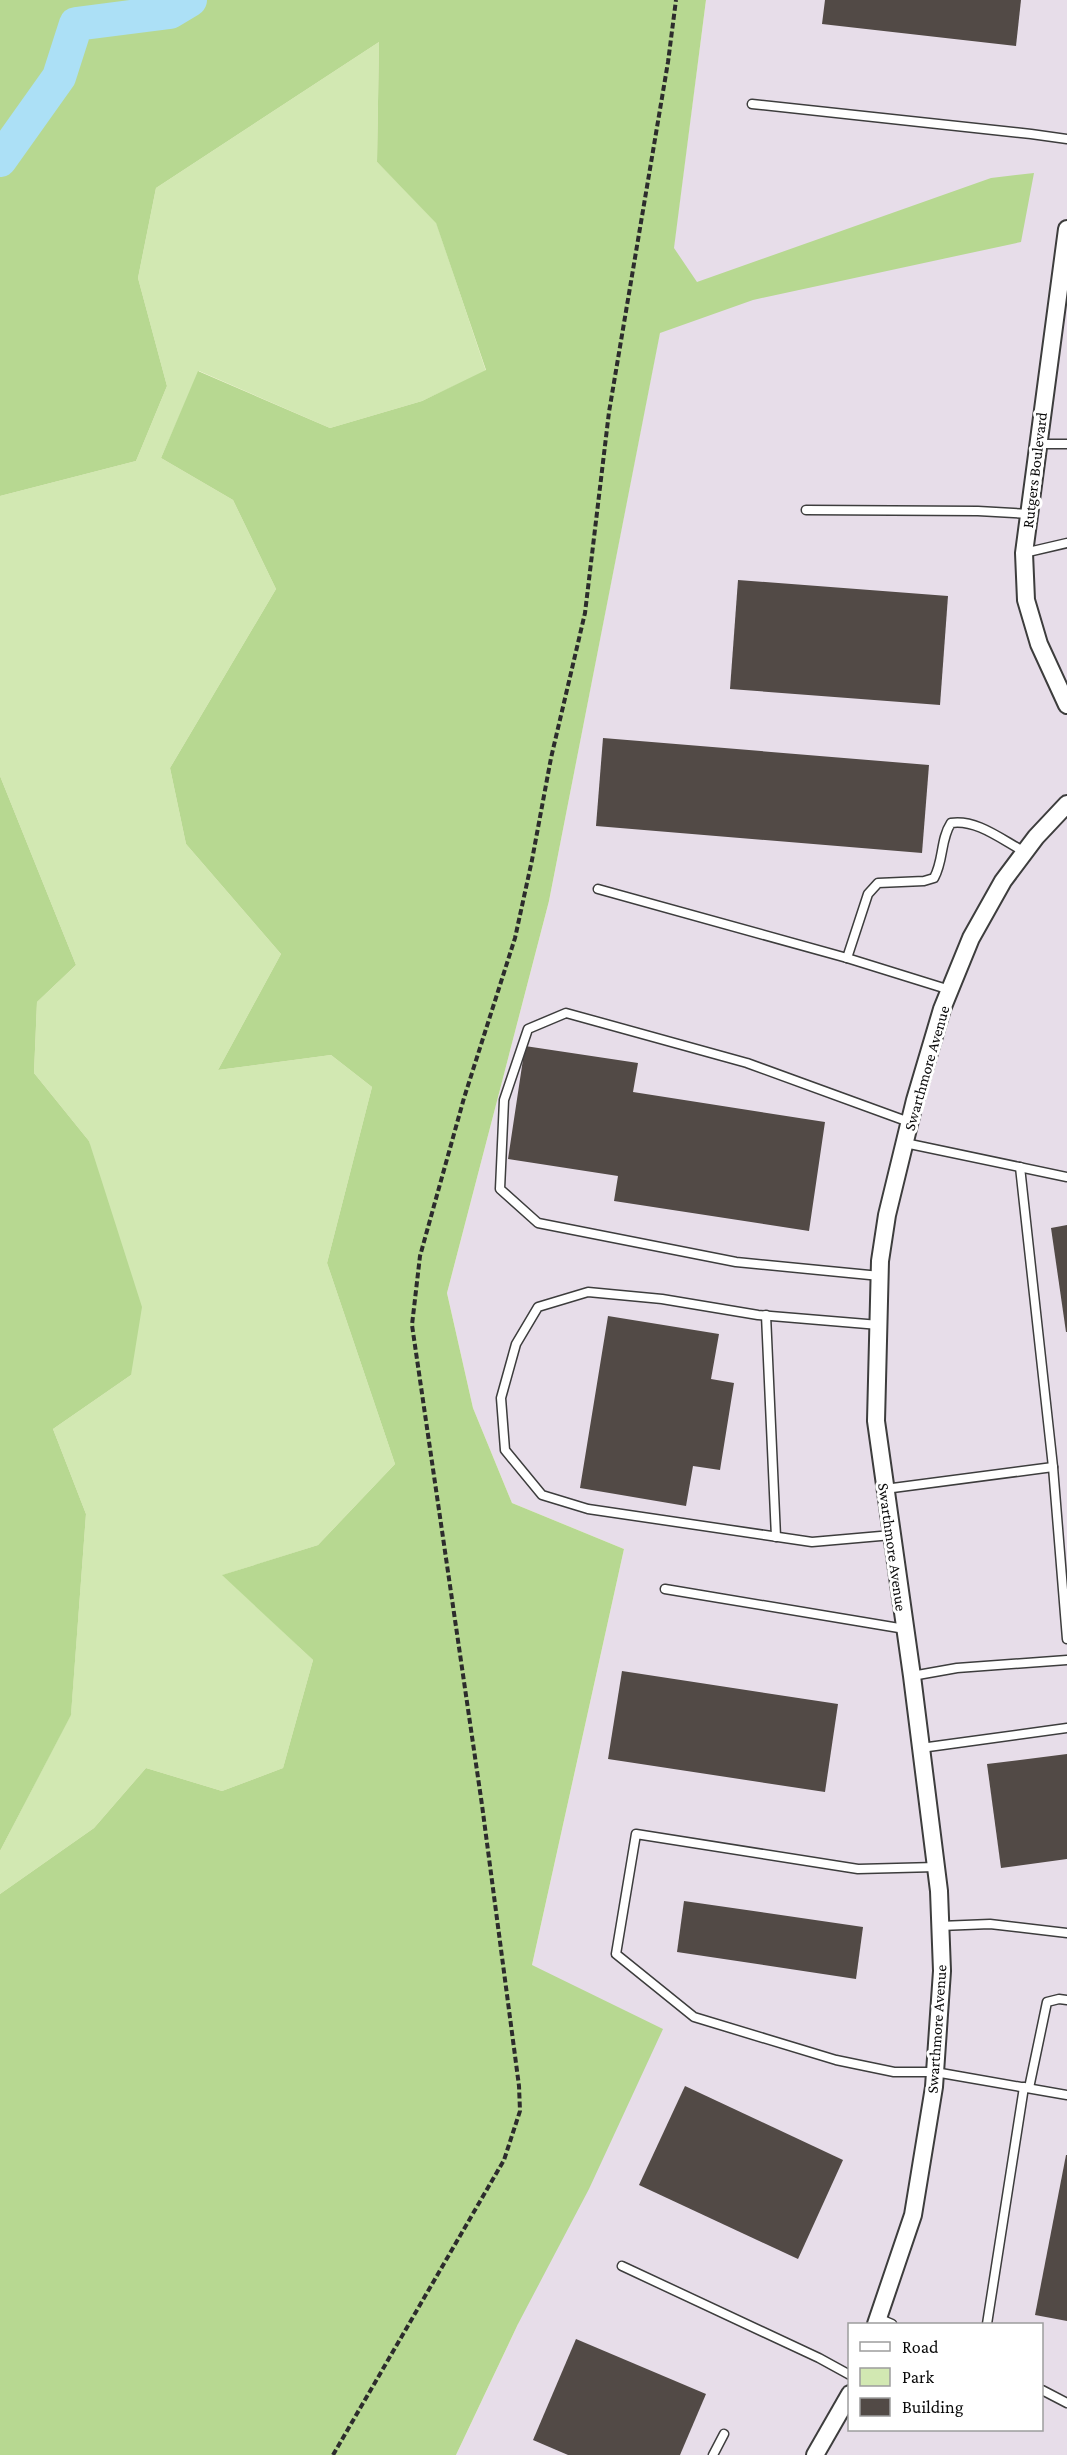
<svg xmlns="http://www.w3.org/2000/svg" width="1067" height="2455" font-family="'Crimson Pro',serif">
<rect width="100%" height="100%" fill="#fff8e6"/>
<path fill="#e7dde9" fill-rule="evenodd" d="M706,0H1067V2455H456L518,2324L532,1965L624,1549L512,1503L473,1408L447,1293L549,901L668,290ZM850,2324H1042V2430H850Z"/>
<path fill="#d2e8b2" d="M379,42L377,162L436,222L486,371L422,401L330,428L199,371L161,458L233,500L276,589L170,768L186,844L281,954L218,1070L331,1055L372,1087L327,1263L395,1464L318,1545L223,1575L313,1660L283,1768L222,1791L146,1768L94,1828L0,1894V1851L71,1714L86,1514L53,1429L131,1375L89,1141L34,1073L37,1002L76,965L0,776V496L136,461L167,386L138,278L156,188Z"/>
<g fill="#b7d891">
<path d="M0,0H706L674,248L697,282L991,178L1034,173L1021,242L753,300L660,333L549,901L447,1293L473,1408L512,1503L624,1549L532,1965L663,2029L589,2189L518,2324L456,2455H0V1894L94,1828L146,1768L222,1791L283,1768L313,1660L222,1575L318,1545L395,1464L327,1263L372,1087L331,1055L218,1070L281,954L186,844L170,768L276,589L233,500L161,458L198,371L330,428L422,401L486,370L436,223L377,162L379,42L156,188L138,278L167,386L136,461L0,496Z"/>
<path d="M0,776L76,965L37,1002L34,1073L89,1141L142,1307L131,1375L53,1429L86,1514L71,1715L0,1851Z"/>
</g>
<g fill="none" stroke-linecap="round" stroke-linejoin="round">
<path stroke="#ace0f6" stroke-width="34" d="M0,160L59,77L76,24L170,12L190,0"/>
</g>
<g fill="#524a46">
<path d="M825,0H1021L1016,46L822,24Z"/>
<path d="M738,580L948,596L940,705L730,689Z"/>
<path d="M603,738L929,765L922,853L596,826Z"/>
<path d="M525,1046L638,1063L633,1092L825,1122L809,1231L614,1201L618,1176L508,1159Z"/>
<path d="M1067,1225V1332H1066L1051,1228Z"/>
<path d="M608,1316L719,1334L711,1379L734,1383L720,1470L693,1466L686,1506L580,1488Z"/>
<path d="M622,1671L838,1704L825,1792L608,1759Z"/>
<path d="M1067,1754V1859L1001,1868L987,1764Z"/>
<path d="M684,1901L863,1927L856,1979L677,1952Z"/>
<path d="M685,2086L843,2160L798,2259L639,2185Z"/>
<path d="M1066,2155H1067V2321L1035,2315Z"/>
<path d="M576,2339L706,2394L680,2455H568L533,2440Z"/>
</g>
<g fill="none" stroke-linecap="round" stroke-linejoin="round">
<g stroke="#3d3d3d" stroke-width="11">
<g id="service">
<path d="M752,104L1031,134L1067,139"/>
<path d="M1038,444H1067"/>
<path d="M806,510L978,511L1029,514"/>
<path d="M1024,553L1067,543"/>
<path d="M598,889L847,958L950,990"/>
<path d="M847,958L868,894L878,883L924,881L934,878C944,860 940,840 951,823C977,819 1002,840 1025,852"/>
<path d="M905,1143L1067,1177"/>
<path d="M1020,1167L1053,1467L1067,1639"/>
<path d="M880,1276L736,1262L538,1223L500,1189L504,1100L528,1029L566,1013L747,1063L909,1122"/>
<path d="M766,1315L776,1537"/>
<path d="M879,1325L758,1315L662,1299L588,1292L538,1307L516,1344L501,1398L505,1450L542,1495L588,1509L812,1542L892,1535"/>
<path d="M885,1489L1053,1467"/>
<path d="M665,1589L905,1629"/>
<path d="M912,1676L957,1668L1067,1660"/>
<path d="M921,1748L1067,1728"/>
<path d="M936,1867L858,1869L636,1834L616,1954L694,2017L836,2060L894,2072H935L1067,2095"/>
<path d="M940,1926L990,1924L1067,1933"/>
<path d="M1029,2088L1047,2002L1059,1999L1067,2000"/>
<path d="M622,2266L819,2358L850,2375"/>
<path d="M878,2318L892,2324"/>
<path d="M987,2324L1024,2087"/>
<path d="M1042,2390L1067,2403"/>
<path d="M713,2455L724,2434"/>
</g>
</g>
<g stroke="#3d3d3d" stroke-width="20">
<g id="minor">
<path d="M1067,229L1024,553L1026,600L1039,644L1067,705"/>
<path d="M876,2324L913,2215L934,2087L942,1971L939,1891L912,1676L876,1421L880,1261L887,1215L915,1100L942,1009L971,938L1003,881L1036,837L1067,804"/>
<path d="M815,2455L850,2394"/>
</g>
</g>
<path stroke="#2c2c2c" stroke-width="4" stroke-dasharray="6 3" stroke-linecap="butt" d="M333,2455L504,2160L520,2111L519,2086L482,1805L412,1325L420,1256L464,1098L515,938L532,860L551,758L585,613L609,412L668,62L676,0"/>
<use href="#service" stroke="#fff" stroke-width="8"/>
<use href="#minor" stroke="#fff" stroke-width="16"/>
</g>
<g text-anchor="middle" stroke-width="6" stroke-linejoin="round" paint-order="stroke">
<g font-size="16" fill="#0a0a0a" stroke="#fff">
<text transform="translate(1034 470) rotate(-83)" y="6">Rutgers Boulevard</text>
<text transform="translate(926 1068) rotate(-74)" y="6">Swarthmore Avenue</text>
<text transform="translate(893 1547) rotate(82)" y="6">Swarthmore Avenue</text>
<text transform="translate(936 2029) rotate(-86)" y="6">Swarthmore Avenue</text>
</g>
</g>
<rect x="848" y="2323" width="195" height="108" fill="#ffffff" stroke="#9d9d9d" stroke-width="1.5"/>
<rect x="860" y="2342" width="30" height="9" fill="#ffffff" stroke="#9d9d9d" stroke-width="1.5"/>
<text x="902" y="2353" font-size="18" fill="#0a0a0a">Road</text>
<rect x="860" y="2368" width="30" height="18" fill="#d2e8b2" stroke="#9d9d9d" stroke-width="1.5"/>
<text x="902" y="2383" font-size="18" fill="#0a0a0a">Park</text>
<rect x="860" y="2398" width="30" height="18" fill="#524a46" stroke="#9d9d9d" stroke-width="1.5"/>
<text x="902" y="2413" font-size="18" fill="#0a0a0a">Building</text>
</svg>
